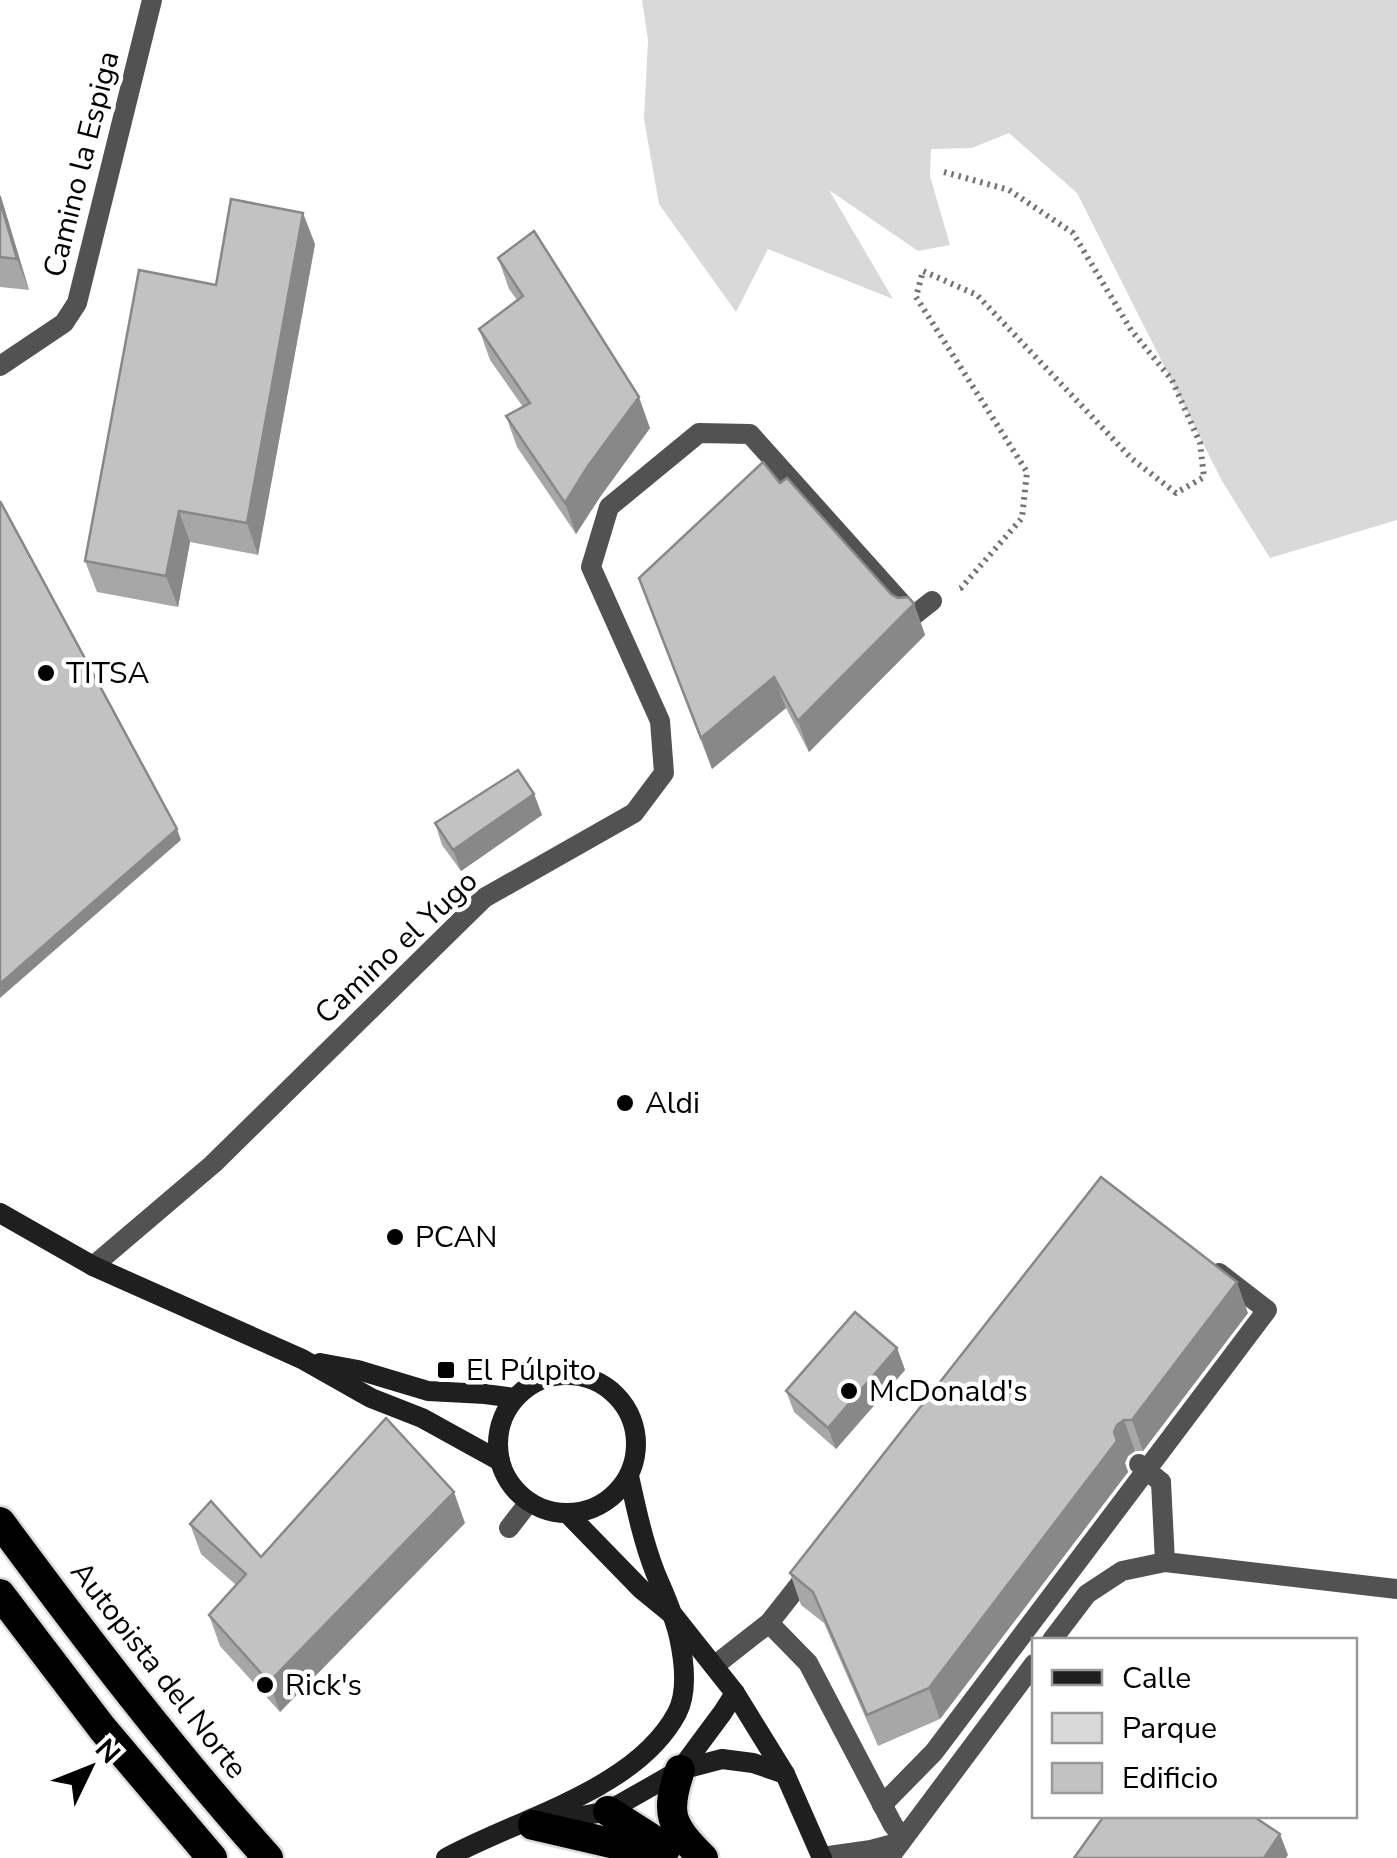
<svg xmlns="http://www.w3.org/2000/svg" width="1397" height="1858" font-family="'Nunito Sans',sans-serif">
<rect width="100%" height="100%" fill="#fff"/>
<path fill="#d9d9d9" d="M642,0H1397V520L1270,558L1222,481L1077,193L1009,133L972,148L931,149L930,176L950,245L918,251L829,190L893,299L768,249L736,312L659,204L644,119L648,40Z"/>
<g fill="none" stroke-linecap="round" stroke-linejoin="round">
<g stroke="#dbdbdb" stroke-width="35">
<g id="motorway">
<path d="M0,1522C85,1637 172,1751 268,1858"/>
<path d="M0,1594L102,1728L212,1858"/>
<path d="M680,1770C665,1814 670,1825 703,1858"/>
<path d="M608,1811L666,1848"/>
<path d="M533,1825L624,1846L651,1858"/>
</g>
</g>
<path stroke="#747474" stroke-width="6" stroke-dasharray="2.5 5" stroke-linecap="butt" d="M944,172L1009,190L1073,233L1131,330L1172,380L1200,443L1204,477L1176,493L1132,459L977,295L923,271L916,297L1027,472L1022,518L961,588L956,590"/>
<g stroke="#525252" stroke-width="20">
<path d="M1161,1482L1165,1562"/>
<path d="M509,1528L529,1502"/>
<path d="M769,1623L808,1663L893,1825L903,1838"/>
<path d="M714,1666L769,1623L810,1571"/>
<path d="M882,1805L934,1752L1267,1310L1219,1273"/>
</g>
<g stroke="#525252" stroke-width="20">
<path d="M0,366L64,323L77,303L152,0"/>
<path d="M93,1266L213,1164L484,898L634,813L664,773L660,721L591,567L609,507L699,433L750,434L913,616L932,601"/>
<path d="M1052,1640L1087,1594L1122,1571L1165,1562L1397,1589"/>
<path d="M822,1857L871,1850L901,1842"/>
<path d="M889,1858L1034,1664"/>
</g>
<g stroke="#1f1f1f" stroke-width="20">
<path d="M0,1213L93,1266L302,1359L371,1398L422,1418L500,1461"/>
<path d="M320,1363L358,1370L428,1391L485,1394L514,1398"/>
<circle cx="567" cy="1444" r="69"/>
<path d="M567,1513L641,1589L674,1616L735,1693L785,1774L822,1858"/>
<path d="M680,1770L723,1712L735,1693"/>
<path d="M545,1823L608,1811L680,1770L722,1759L753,1763L785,1774"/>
<path d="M446,1858C519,1818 636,1790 677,1713C688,1692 684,1660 679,1637C674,1614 664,1594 655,1572C643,1541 636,1508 629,1476"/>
</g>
<use href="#motorway" stroke="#000" stroke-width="30"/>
<path stroke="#525252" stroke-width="20" d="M1139,1464L1161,1482"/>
</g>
<g fill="#a7a7a7">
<path d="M0,195L1,197L29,290L0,287Z"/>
<path d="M315,244L258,555L190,542L178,607L97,592L85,561L216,285Z"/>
<path d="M498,258L650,428L600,497L576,534L517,447L506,416L523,407L490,360L479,329L517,300L509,289Z"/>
<path d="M780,483L891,594L914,604L925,635L809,752L786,708L712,769L650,609Z"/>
<path d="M534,794L542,815L461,871L442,845L435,823Z"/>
<path d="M1248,1313L1143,1451H1135L1128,1456L1125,1463L1128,1472L940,1719L878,1746L824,1623L801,1605L790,1573Z"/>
<path d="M897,1348L905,1370L836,1449L794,1412L786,1391Z"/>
<path d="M465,1523L280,1712L220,1646L209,1615L236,1585L201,1554L190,1524L261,1557Z"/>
</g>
<g fill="#888">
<path d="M0,195L1,197L29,290L17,259L0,201Z"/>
<path d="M303,213L315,244L258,555L247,523Z"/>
<path d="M639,397L650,428L600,497L576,534L565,503L588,466Z"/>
<path d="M179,511L190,542L178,607L166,576Z"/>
<path d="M914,604L925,635L809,752L798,721Z"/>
<path d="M774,677L786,708L712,769L701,738Z"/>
<path d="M534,794L542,815L461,871L453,850Z"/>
<path d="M177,829L181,840L0,998V984Z"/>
<path d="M1237,1282L1248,1313L1143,1451L1132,1420Z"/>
<path d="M897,1348L905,1370L836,1449L828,1428Z"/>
<path d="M1124,1420L1135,1451L1128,1456L1125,1463L1128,1472L940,1719L929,1688L1117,1425Z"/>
<path d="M454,1492L465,1523L280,1712L269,1682Z"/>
<path d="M1280,1834L1288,1855L1286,1858H1264Z"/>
</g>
<g fill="#c2c2c2" stroke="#888" stroke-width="2.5">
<path d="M231,199L303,213L247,523L179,511L166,576L85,561L139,270L216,285Z"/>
<path d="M0,201L17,259L0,257Z"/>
<path d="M534,231L639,397L588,466L565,503L506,416L530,403L479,329L523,296L498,258Z"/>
<path d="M763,462L780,483L787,478L891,594L898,598L908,597L914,604L798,721L774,677L701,738L639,578Z"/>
<path d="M0,501L177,829L0,984Z"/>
<path d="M518,770L534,794L453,850L435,823Z"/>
<path d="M1101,1177L1237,1282L1132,1420H1124L1117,1425L1114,1432L1117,1441L929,1688L867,1715L813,1592L790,1573Z"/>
<path d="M855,1312L897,1348L828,1428L786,1391Z"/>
<path d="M386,1418L454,1492L269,1682L209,1615L246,1574L190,1524L211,1501L261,1557Z"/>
<path d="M1104,1816H1253L1280,1834L1264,1858H1074Z"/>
</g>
<g fill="#000" stroke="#fff" stroke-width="4">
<circle cx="46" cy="673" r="10"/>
<circle cx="625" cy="1103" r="10"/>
<circle cx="395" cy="1237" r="10"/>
<rect x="436" y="1360" width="20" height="20" rx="5"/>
<circle cx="849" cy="1391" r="10"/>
<circle cx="265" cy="1685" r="10"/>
</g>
<g text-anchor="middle" stroke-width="9" stroke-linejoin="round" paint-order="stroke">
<g font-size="30" fill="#000" stroke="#fff">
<text transform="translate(81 164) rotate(-76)" y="10">Camino la Espiga</text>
<text transform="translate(396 947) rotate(-43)" y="10">Camino el Yugo</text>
<text transform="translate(159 1670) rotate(52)" y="10">Autopista del Norte</text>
</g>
<g font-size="30" fill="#000" stroke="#fff" text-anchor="start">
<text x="66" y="683">TITSA</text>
<text x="645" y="1113">Aldi</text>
<text x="415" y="1247">PCAN</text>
<text x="466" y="1380">El Púlpito</text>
<text x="869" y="1401">McDonald's</text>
<text x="285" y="1695">Rick's</text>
</g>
</g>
<rect x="1032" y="1638" width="325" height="180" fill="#ffffff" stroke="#999999" stroke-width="2.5"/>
<rect x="1052" y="1670" width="50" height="15" fill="#1f1f1f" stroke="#999999" stroke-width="2.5"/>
<text x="1122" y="1688" font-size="30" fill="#000000">Calle</text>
<rect x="1052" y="1713" width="50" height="30" fill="#d9d9d9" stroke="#999999" stroke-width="2.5"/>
<text x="1122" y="1738" font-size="30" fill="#000000">Parque</text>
<rect x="1052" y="1763" width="50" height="30" fill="#c2c2c2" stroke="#999999" stroke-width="2.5"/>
<text x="1122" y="1788" font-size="30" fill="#000000">Edificio</text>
<g transform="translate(90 1768) rotate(47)" stroke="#ffffff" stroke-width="8" paint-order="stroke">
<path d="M0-8L18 38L0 25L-18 38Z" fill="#000000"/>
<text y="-15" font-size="28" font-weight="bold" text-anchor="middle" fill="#000000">N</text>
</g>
</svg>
